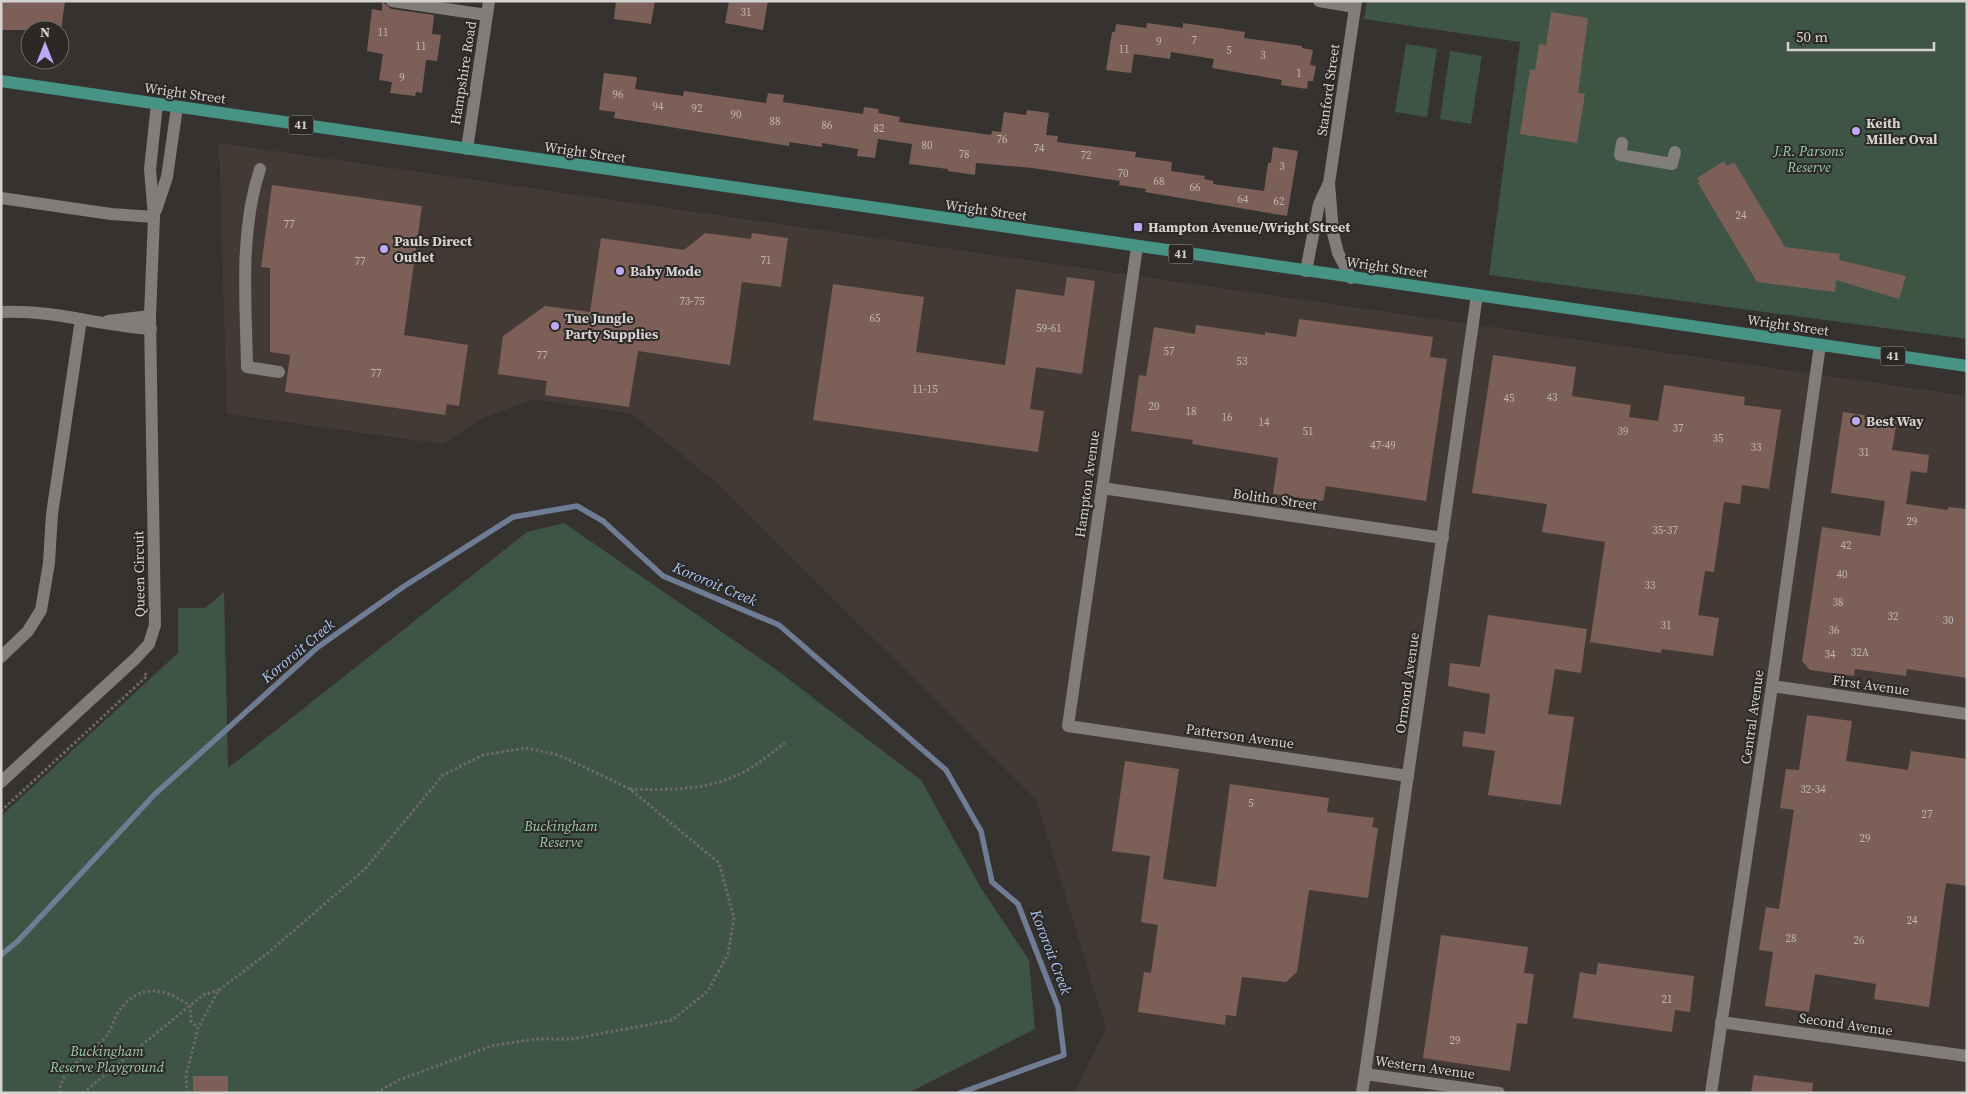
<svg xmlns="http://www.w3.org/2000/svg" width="1968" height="1094" font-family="'Source Serif 4',serif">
<rect width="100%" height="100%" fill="#353230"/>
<path fill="#443a35" d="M219,143L1967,396V1093H1074L1106,1028L1036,799L713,480L632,414L534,399L481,419L443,444L227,414Z"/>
<g fill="#3e5445">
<path d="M1367,1H1967V339L1489,275L1520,42L1364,19Z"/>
<path d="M1406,44L1437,49L1427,117L1395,112Z"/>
<path d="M1450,51L1482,56L1471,124L1440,119Z"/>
<path d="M564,523L774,668L921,780L981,888L1029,960L1035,1029L908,1093H1V816L178,653V608H205L224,592L228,768L527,532Z"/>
</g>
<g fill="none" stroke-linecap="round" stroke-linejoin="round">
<path stroke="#6e7d94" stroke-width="5.5" d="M1,955L18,941L155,794L318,647L403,587L513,517L577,506L603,521L663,576L779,625L946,770L981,831L992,882L1018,904L1058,1007L1064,1055L960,1093"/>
</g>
<g fill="#7c6057">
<path d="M1,1H65L61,30H1Z"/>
<path d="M382,1L391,9L434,15L432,34L441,35L437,61L426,60L422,93L416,92L415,96L390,93L392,82L379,80L383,54L367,51L372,9L382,11Z"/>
<path d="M616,1H655L651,24L614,19Z"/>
<path d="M729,1H768L763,30L725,23Z"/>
<path d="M1551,12L1588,18L1578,93L1585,94L1577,143L1520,134L1530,69L1535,70L1539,44L1546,45Z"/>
<path d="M1147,23L1183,28V23L1218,28L1245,32L1244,38L1302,46V48L1313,50L1310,65L1316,66L1313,81H1308L1307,89L1281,85L1282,80L1212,68L1214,59L1171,52L1170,59L1134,54L1131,73L1106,70L1112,32H1115L1116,24L1146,28Z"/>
<path d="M604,73L637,77L635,89L683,96L684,91L766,103L768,93L784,95L783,102L863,114L864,107L879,109L878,113L900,117L899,122L991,135L992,131L1001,132L1004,112L1026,115L1027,110L1049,113L1046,135L1058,136L1057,142L1136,152L1135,157L1172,162L1171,171L1205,176L1204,179L1213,181V184L1264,191L1268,163H1271L1273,147L1298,151L1287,216L1145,192L1146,189L1119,185L1120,181L1032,168L976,163L975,175L948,171V169L909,164L912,144L878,139L875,158L857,156L858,149L822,143V147L789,142V146L614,118L615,112L599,110Z"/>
<path d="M1724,161L1727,166L1734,162L1785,247L1840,254L1839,260L1906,276L1899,299L1836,280L1835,292L1757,282L1698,183L1700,182L1697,178Z"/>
<path d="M272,185L422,206L404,335L468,345L459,406L447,404L445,415L285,392L290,355L270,352V268L261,267Z"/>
<path d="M705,233L751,239L752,233L788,238L781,287L742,282L730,365L638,351L629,407L545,395L547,381L498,374L503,336L545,306L590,312L601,238L684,250Z"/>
<path d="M1067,277L1095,281L1082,374L1036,367L1030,409L1044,411L1038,452L813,420L833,284L924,297L916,352L1005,365L1016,289L1064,296Z"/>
<path d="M1299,319L1433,337L1430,357L1447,359L1426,501L1326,486L1323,501L1273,494L1278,458L1192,444L1193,440L1131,431L1139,375L1146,376L1154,327L1195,334L1196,325L1265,335V332L1296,337Z"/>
<path d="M1493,355L1576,367L1572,396L1631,405L1629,417L1658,421L1664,385L1745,397L1744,405L1781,410L1769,489L1742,485L1740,504L1724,502L1714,572L1705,571L1698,615L1719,618L1713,656L1662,649L1661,653L1590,642L1605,542L1542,532L1547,504L1472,493Z"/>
<path d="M1843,412L1897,420L1892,450L1929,455L1927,473L1911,471L1906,504L1948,510V507L1967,509V678L1907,669L1906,676L1855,669L1854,676L1810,670L1802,661L1822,527L1880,536L1885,501L1831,493Z"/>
<path d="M1488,615L1587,629L1581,673L1555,669L1548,714L1574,717L1561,805L1488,795L1495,751L1462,746L1464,731L1485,734L1490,694L1448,686L1450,663L1480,667Z"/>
<path d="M1807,715L1852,721L1846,761L1908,770L1911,751L1967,759V886L1946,883L1929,1007L1874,999L1876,984L1815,974L1809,1012L1765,1006L1773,952L1759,950L1766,907L1779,909L1794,810L1780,808L1786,769L1799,770Z"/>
<path d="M1125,761L1179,769L1163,879L1216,887L1230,784L1329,798L1327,812L1374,818L1372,827L1378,828L1368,898L1309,890L1297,972L1286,982L1242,977L1236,1016L1226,1015L1225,1025L1138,1012L1144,972L1151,973L1158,925L1141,922L1150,856L1112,851Z"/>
<path d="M1441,935L1528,947L1524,973L1534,974L1527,1024L1517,1023L1510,1071L1423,1058Z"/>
<path d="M1598,963L1694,976L1690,1012L1675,1010L1672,1032L1573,1018L1580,972L1596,975Z"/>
<path d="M1754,1075L1813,1083L1812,1093H1751Z"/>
<rect x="193" y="1076" width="35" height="17"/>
</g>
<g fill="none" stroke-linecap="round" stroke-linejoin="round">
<g stroke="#6d6a68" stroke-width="3" stroke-dasharray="2.5 2.5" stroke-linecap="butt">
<path d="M630,789C670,790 707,791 744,772C758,765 772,752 785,743"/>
<path d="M1,811L147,676L144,672"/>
<path d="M59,1093C63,1064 88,1058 105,1038C111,1031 113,1022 117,1014C137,983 163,986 190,1006L191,1021L198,1028"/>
<path d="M83,1093L203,995L219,990"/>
<path d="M187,1093L186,1075L198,1028L219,990L269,952L365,869L443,775L483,755L526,748L559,755L630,789L719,863L734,918L728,954L708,991L672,1020L573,1039H534L491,1046L399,1080L376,1093"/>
</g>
<g stroke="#817d7b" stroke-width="12">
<path d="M392,1L487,15"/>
<path d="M1319,1L1355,7"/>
<path d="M1622,143L1620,155L1672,164L1675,152"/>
<path d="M467,149L489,1"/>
<path d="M260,169C239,233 246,301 247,367L279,372"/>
<path d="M1,198L111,214L154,217"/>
<path d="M156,210L167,177L177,107"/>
<path d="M1137,247L1068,726L1408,776"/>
<path d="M1306,271L1319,204L1328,185"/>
<path d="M1351,278L1338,253L1333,233L1329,183L1356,1"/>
<path d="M1,312C52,309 101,326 151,329"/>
<path d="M108,321L150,316"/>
<path d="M1102,488L1443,538"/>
<path d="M1,657L28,631L41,610L49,563L52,514L81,319"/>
<path d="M1772,686L1967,714"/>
<path d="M1,782L135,659L149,644L155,625L150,316L154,217L150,169L157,104"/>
<path d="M1721,1022L1967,1056"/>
<path d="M1365,1074L1477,295"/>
<path d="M1362,1093L1365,1074L1499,1093"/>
<path d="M1711,1093L1772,686L1820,345"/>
</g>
<path stroke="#479486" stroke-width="12" d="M1,81L1967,366"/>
</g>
<g fill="#bea9f4" stroke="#2b2826" stroke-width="2">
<circle cx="1856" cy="131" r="5"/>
<rect x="1133" y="222" width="10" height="10" rx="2.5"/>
<circle cx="384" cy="249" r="5"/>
<circle cx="620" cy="271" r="5"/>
<circle cx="555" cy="326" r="5"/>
<circle cx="1856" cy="421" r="5"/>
</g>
<g text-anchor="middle" stroke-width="4" stroke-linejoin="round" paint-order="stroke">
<g font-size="11" fill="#bfb6b2">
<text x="746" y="16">31</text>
<text x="383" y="36">11</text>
<text x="1194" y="44">7</text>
<text x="1159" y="45">9</text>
<text x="421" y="50">11</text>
<text x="1124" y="53">11</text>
<text x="1229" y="54">5</text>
<text x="1263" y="59">3</text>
<text x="1299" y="77">1</text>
<text x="402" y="81">9</text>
<text x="618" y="98">96</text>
<text x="658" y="110">94</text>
<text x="697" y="112">92</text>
<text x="736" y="118">90</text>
<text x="775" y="125">88</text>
<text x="827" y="129">86</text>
<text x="879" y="132">82</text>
<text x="1002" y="143">76</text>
<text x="927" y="149">80</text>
<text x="1039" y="152">74</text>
<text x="964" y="158">78</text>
<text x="1086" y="159">72</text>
<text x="1282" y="170">3</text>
<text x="1123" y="177">70</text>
<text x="1159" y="185">68</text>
<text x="1195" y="191">66</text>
<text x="1243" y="203">64</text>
<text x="1279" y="205">62</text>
<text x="1741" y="219">24</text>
<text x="289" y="228">77</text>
<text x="766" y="264">71</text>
<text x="360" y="265">77</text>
<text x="692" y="305">73-75</text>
<text x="875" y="322">65</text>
<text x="1049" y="332">59-61</text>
<text x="1169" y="355">57</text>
<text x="542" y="359">77</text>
<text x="1242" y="365">53</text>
<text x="376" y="377">77</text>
<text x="925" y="393">11-15</text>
<text x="1552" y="401">43</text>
<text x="1509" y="402">45</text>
<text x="1154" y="410">20</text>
<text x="1191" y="415">18</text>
<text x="1227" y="421">16</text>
<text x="1264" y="426">14</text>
<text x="1678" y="432">37</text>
<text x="1308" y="435">51</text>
<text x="1623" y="435">39</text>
<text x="1718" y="442">35</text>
<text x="1383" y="449">47-49</text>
<text x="1756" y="451">33</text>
<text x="1864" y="456">31</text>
<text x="1912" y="525">29</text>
<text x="1665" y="534">35-37</text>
<text x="1846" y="549">42</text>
<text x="1842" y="578">40</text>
<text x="1650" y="589">33</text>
<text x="1838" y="606">38</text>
<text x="1893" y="620">32</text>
<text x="1948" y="624">30</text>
<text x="1666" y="629">31</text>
<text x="1834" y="634">36</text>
<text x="1860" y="656">32A</text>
<text x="1830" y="658">34</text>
<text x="1813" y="793">32-34</text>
<text x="1251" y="807">5</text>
<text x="1927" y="818">27</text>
<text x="1865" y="842">29</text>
<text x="1912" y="924">24</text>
<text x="1791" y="942">28</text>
<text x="1859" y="944">26</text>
<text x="1667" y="1003">21</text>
<text x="1455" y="1044">29</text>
</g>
<g fill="#2b2826" stroke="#a29f9e" stroke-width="1">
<rect x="288.5" y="115.5" width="25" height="19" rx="4"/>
<rect x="1168.5" y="244.5" width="25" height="19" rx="4"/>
<rect x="1880.5" y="346.5" width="25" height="19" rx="4"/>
</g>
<g font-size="12" font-weight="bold" fill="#d5d2d1">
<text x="301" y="129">41</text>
<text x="1181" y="258">41</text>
<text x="1893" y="360">41</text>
</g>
<g font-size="14" fill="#d5d2d1" stroke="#2b2826">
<text transform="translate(463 73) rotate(-81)" y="5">Hampshire Road</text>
<text transform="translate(1328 90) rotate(-82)" y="5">Stanford Street</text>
<text transform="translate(185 93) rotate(8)" y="5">Wright Street</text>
<text transform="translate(585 152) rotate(8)" y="5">Wright Street</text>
<text transform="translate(986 210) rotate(8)" y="5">Wright Street</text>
<text transform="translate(1387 267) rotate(8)" y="5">Wright Street</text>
<text transform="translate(1788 325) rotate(8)" y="5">Wright Street</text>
<text transform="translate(1087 484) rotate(-82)" y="5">Hampton Avenue</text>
<text transform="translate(1275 499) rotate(8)" y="5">Bolitho Street</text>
<text transform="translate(139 574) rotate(-91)" y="5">Queen Circuit</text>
<text transform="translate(1407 683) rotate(-82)" y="5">Ormond Avenue</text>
<text transform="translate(1871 685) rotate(8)" y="5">First Avenue</text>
<text transform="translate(1752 717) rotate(-82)" y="5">Central Avenue</text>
<text transform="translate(1240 736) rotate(8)" y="5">Patterson Avenue</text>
<text transform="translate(1846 1024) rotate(8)" y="5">Second Avenue</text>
<text transform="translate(1425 1067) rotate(8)" y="5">Western Avenue</text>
</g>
<g font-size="14" font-weight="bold" fill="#d5d2d1" stroke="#2b2826" text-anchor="start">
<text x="1866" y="128">Keith<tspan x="1866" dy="16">Miller Oval</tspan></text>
<text x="1148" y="232">Hampton Avenue/Wright Street</text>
<text x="394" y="246">Pauls Direct<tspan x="394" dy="16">Outlet</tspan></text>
<text x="630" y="276">Baby Mode</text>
<text x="565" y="323">Tue Jungle<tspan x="565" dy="16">Party Supplies</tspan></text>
<text x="1866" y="426">Best Way</text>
</g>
<g font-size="14" font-style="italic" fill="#9bcca9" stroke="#2b2826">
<text x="1809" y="156">J.R. Parsons<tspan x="1809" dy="16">Reserve</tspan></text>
<text x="561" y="831">Buckingham<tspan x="561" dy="16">Reserve</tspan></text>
<text x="107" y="1056">Buckingham<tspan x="107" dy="16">Reserve Playground</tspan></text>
</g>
<g font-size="15" font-style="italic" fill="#acc8f5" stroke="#2b2826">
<text transform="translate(715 584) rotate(23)" y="5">Kororoit Creek</text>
<text transform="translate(298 651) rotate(-40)" y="5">Kororoit Creek</text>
<text transform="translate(1051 952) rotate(69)" y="5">Kororoit Creek</text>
</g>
</g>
<rect width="1968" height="1094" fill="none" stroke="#d5d2d1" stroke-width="5"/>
<g transform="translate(45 45)"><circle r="24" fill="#2b2826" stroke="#6f6c6a"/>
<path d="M0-4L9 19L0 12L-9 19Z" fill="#bea9f4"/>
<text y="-8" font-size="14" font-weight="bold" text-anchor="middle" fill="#d5d2d1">N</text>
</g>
<path d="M1788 42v8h146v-8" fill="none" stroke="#d5d2d1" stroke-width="2.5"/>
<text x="1796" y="42" font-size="15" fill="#d5d2d1" stroke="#2b2826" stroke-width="4" paint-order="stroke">50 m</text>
</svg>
